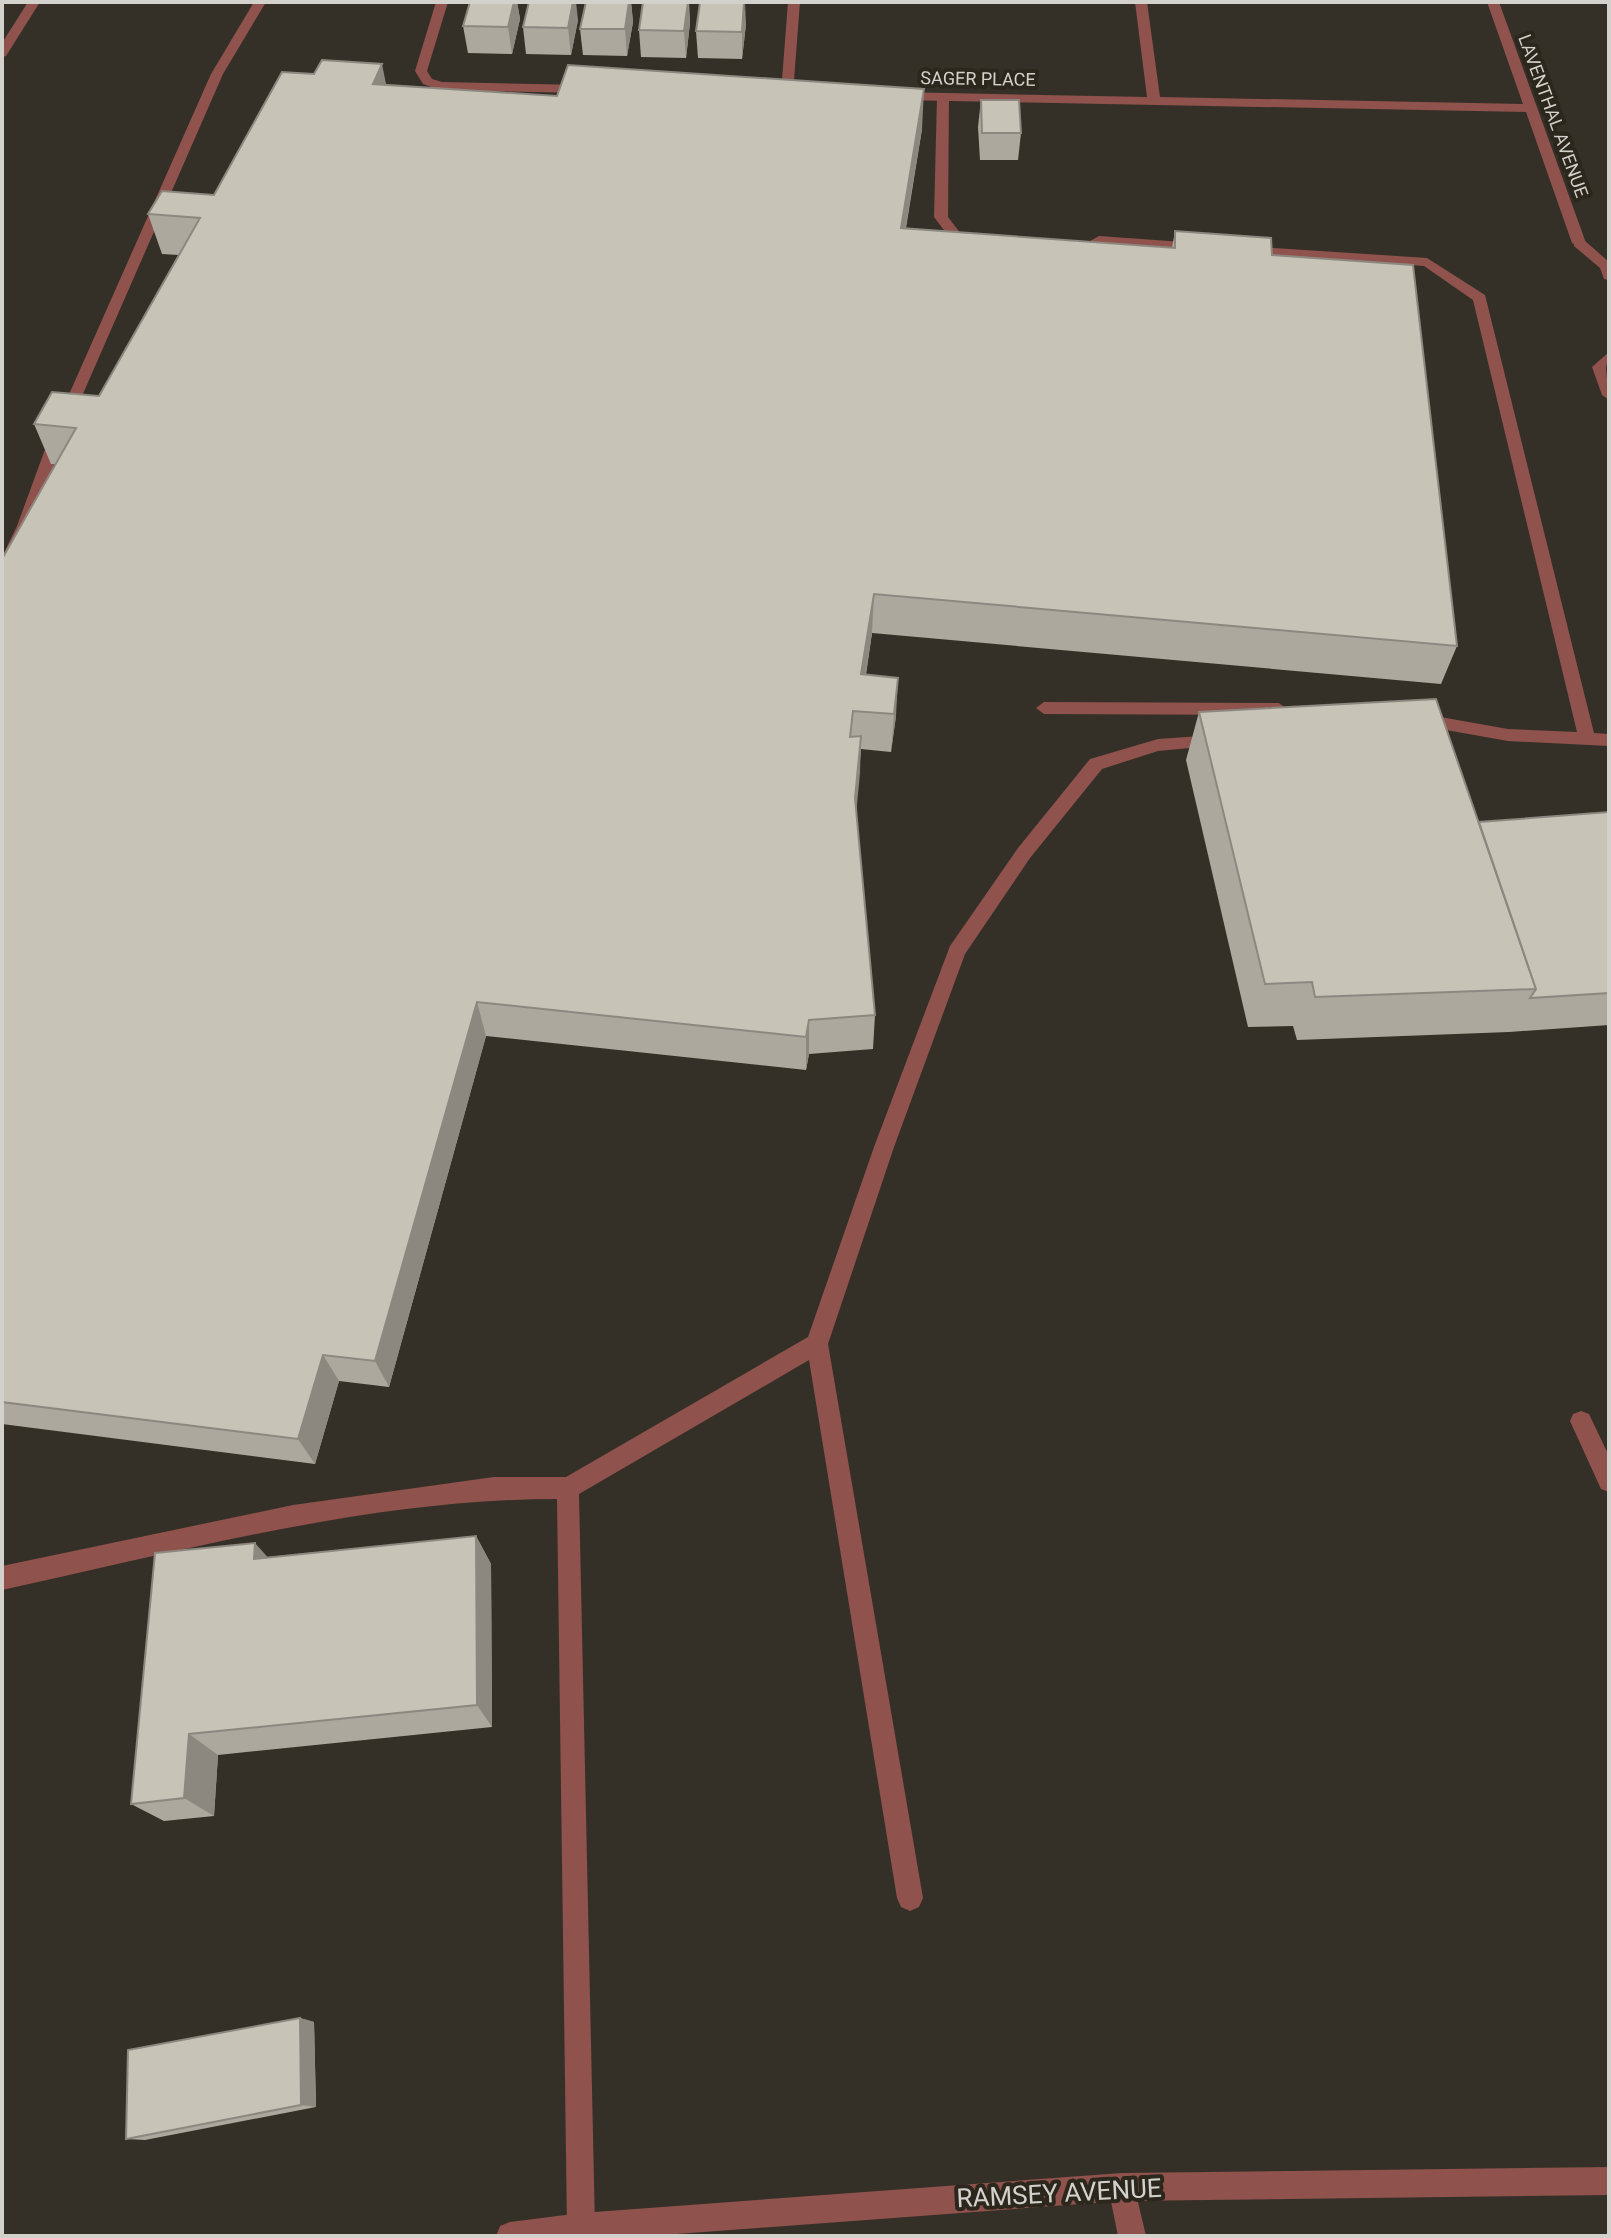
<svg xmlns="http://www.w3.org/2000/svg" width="1611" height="2238" font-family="Roboto,sans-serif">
<rect width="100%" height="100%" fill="#353027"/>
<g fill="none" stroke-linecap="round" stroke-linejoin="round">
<g fill="#8f524c" fill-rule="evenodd">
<path d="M28,2H40L6,56L2,57V43Z"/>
<path d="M254,2H266L223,74L61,444L33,526L10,573L2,578V557L17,526L47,444L211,74Z"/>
<path d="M943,93L949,97L948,217L974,251L967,255L962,254L934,217L937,97Z"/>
<path d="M1099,236L1197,243L1204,247L1197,251L1102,244L1079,259H1069V253Z"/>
<path d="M1574,240H1584L1609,262V280L1604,279L1600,268L1574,246Z"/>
<path d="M1245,246L1427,258L1485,295L1594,733L1609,734V746L1508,741L1418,725L1409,719L1418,713L1508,729L1577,732L1473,300L1424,266L1240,253L1238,250Z"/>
<path d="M1609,352L1606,368L1609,400L1602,395L1592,367Z"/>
<path d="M1044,702L1279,703L1287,709L1279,715L1044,714L1036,708Z"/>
<path d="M1216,735L1225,741L1222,745L1158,751L1102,769L1030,858L965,954L894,1147L828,1344L923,1898L919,1907L910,1911L901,1907L897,1898L809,1360L579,1494L595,2227L591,2236H571L567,2227L557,1499C371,1499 183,1551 2,1590V1566L293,1505L494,1477H566L808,1337L874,1147L950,946L1018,848L1090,759L1158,739Z"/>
<path d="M1581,1411L1589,1414L1609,1456V1492L1601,1489L1570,1421L1573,1414Z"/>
<path d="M1122,2173L1132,2177L1146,2236H1118L1108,2187L1112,2177Z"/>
</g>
<g fill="#8f524c" fill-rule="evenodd">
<path d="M436,2H448L427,71L432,79L442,82L585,85L591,89L585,93L440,90L423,84L415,71Z"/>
<path d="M788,2H800L793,93L787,97L781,93Z"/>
<path d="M1135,2H1147L1160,97L1523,104L1487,2H1499L1586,243L1579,247L1572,243L1526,112L897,100L891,96L897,92L1147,97Z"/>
</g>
<path fill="#8f524c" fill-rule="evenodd" d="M1609,2167V2195L1122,2201L650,2236H496L500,2226L510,2222L581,2213L1122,2173Z"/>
</g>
<g fill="#aca89d">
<path d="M470,2H517L520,19L512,54L468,53L463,26Z"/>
<path d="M586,2H631L633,22L627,56L583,55L580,29Z"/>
<path d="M643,2H689L690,23L686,58L641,57L639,30Z"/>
<path d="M578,20L571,55L526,54L523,27Z"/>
<path d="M746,24L742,59L698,58L696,31Z"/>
<path d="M387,85L922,129L906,228L1172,248L1175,231L1272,255L1457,646L1441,684L872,633L866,675L896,716L891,752L861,749L856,810L875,1015L873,1049L809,1054L806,1070L486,1036L389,1387L339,1381L315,1464L2,1424V559L56,464H51L34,424L99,396L179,255L162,254L148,214L214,195Z"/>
<path d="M981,100L1021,133L1018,160H980L978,127Z"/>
<path d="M1199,712L1479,822L1609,812V1025L1509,1032L1297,1040L1293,1026L1248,1027L1186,760Z"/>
<path d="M476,1536L491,1564L492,1727L218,1755L214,1816L164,1821L131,1804L268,1557Z"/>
<path d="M300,2018L314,2022L316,2107L145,2140L126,2139Z"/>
</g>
<g fill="#8c8880">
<path d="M514,2H517L520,19L512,54L508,27Z"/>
<path d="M573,2H576L578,20L571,55L568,28Z"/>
<path d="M629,2H631L633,22L627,56L625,29Z"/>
<path d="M688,2L690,23L686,58L684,31Z"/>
<path d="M745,2L746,24L742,59V32Z"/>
<path d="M382,64L390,104L373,84Z"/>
<path d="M924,89L922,129L899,267L901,228Z"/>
<path d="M874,594L872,633L860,712L861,674Z"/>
<path d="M898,678L896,716L891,752L894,714Z"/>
<path d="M861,736L860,773L854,835L855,798Z"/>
<path d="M477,1002L486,1036L389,1387L375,1361Z"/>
<path d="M809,1020V1054L806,1070V1037Z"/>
<path d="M323,1355L339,1381L315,1464L298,1439Z"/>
<path d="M476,1536L491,1564L492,1727L477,1705Z"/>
<path d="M255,1543L280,1571L254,1559Z"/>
<path d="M189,1734L218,1755L214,1816L184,1798Z"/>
<path d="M300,2018L314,2022L316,2107L301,2105Z"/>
</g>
<g fill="#c8c3b7" stroke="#8c8880" stroke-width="2">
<path d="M470,2H514L508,27L463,26Z"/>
<path d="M529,2H573L568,28L523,27Z"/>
<path d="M586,2H629L625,29H580Z"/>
<path d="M643,2H688L684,31L639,30Z"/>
<path d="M700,2H744L742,32L696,31Z"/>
<path d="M322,60L382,64L373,84L557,96L568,65L924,89L901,228L1175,248V231L1271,238L1272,255L1413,265L1457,646L874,594L861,674L898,678L894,714L853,711L850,737L861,736L855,798L875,1015L809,1020L806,1037L477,1002L375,1361L323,1355L298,1439L2,1402V559L76,428L34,424L52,392L99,396L200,218L148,214L162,191L214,195L282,72L314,74Z"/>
<path d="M981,100H1019L1021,133H982Z"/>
<path d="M1436,699L1536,989L1315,997L1312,982L1265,984L1199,712Z"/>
<path d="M1609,812V993L1530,998L1536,989L1479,822Z"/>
<path d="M476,1536L477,1705L189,1734L184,1798L131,1804L155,1553L255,1543L254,1559Z"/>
<path d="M300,2018L301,2105L126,2139L128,2050Z"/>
</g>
<g text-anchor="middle" stroke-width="8" stroke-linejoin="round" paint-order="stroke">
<g font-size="18" fill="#d3d1cb" stroke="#2b271d">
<text transform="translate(978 79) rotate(1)" y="6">SAGER PLACE</text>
<text transform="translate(1553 116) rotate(70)" y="6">LAVENTHAL AVENUE</text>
</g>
<g font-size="26" fill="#d3d1cb" stroke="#2b271d">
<text transform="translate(1059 2193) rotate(-3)" y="9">RAMSEY AVENUE</text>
</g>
</g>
<rect width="1611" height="2238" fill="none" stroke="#d3d1cb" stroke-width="8"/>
</svg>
